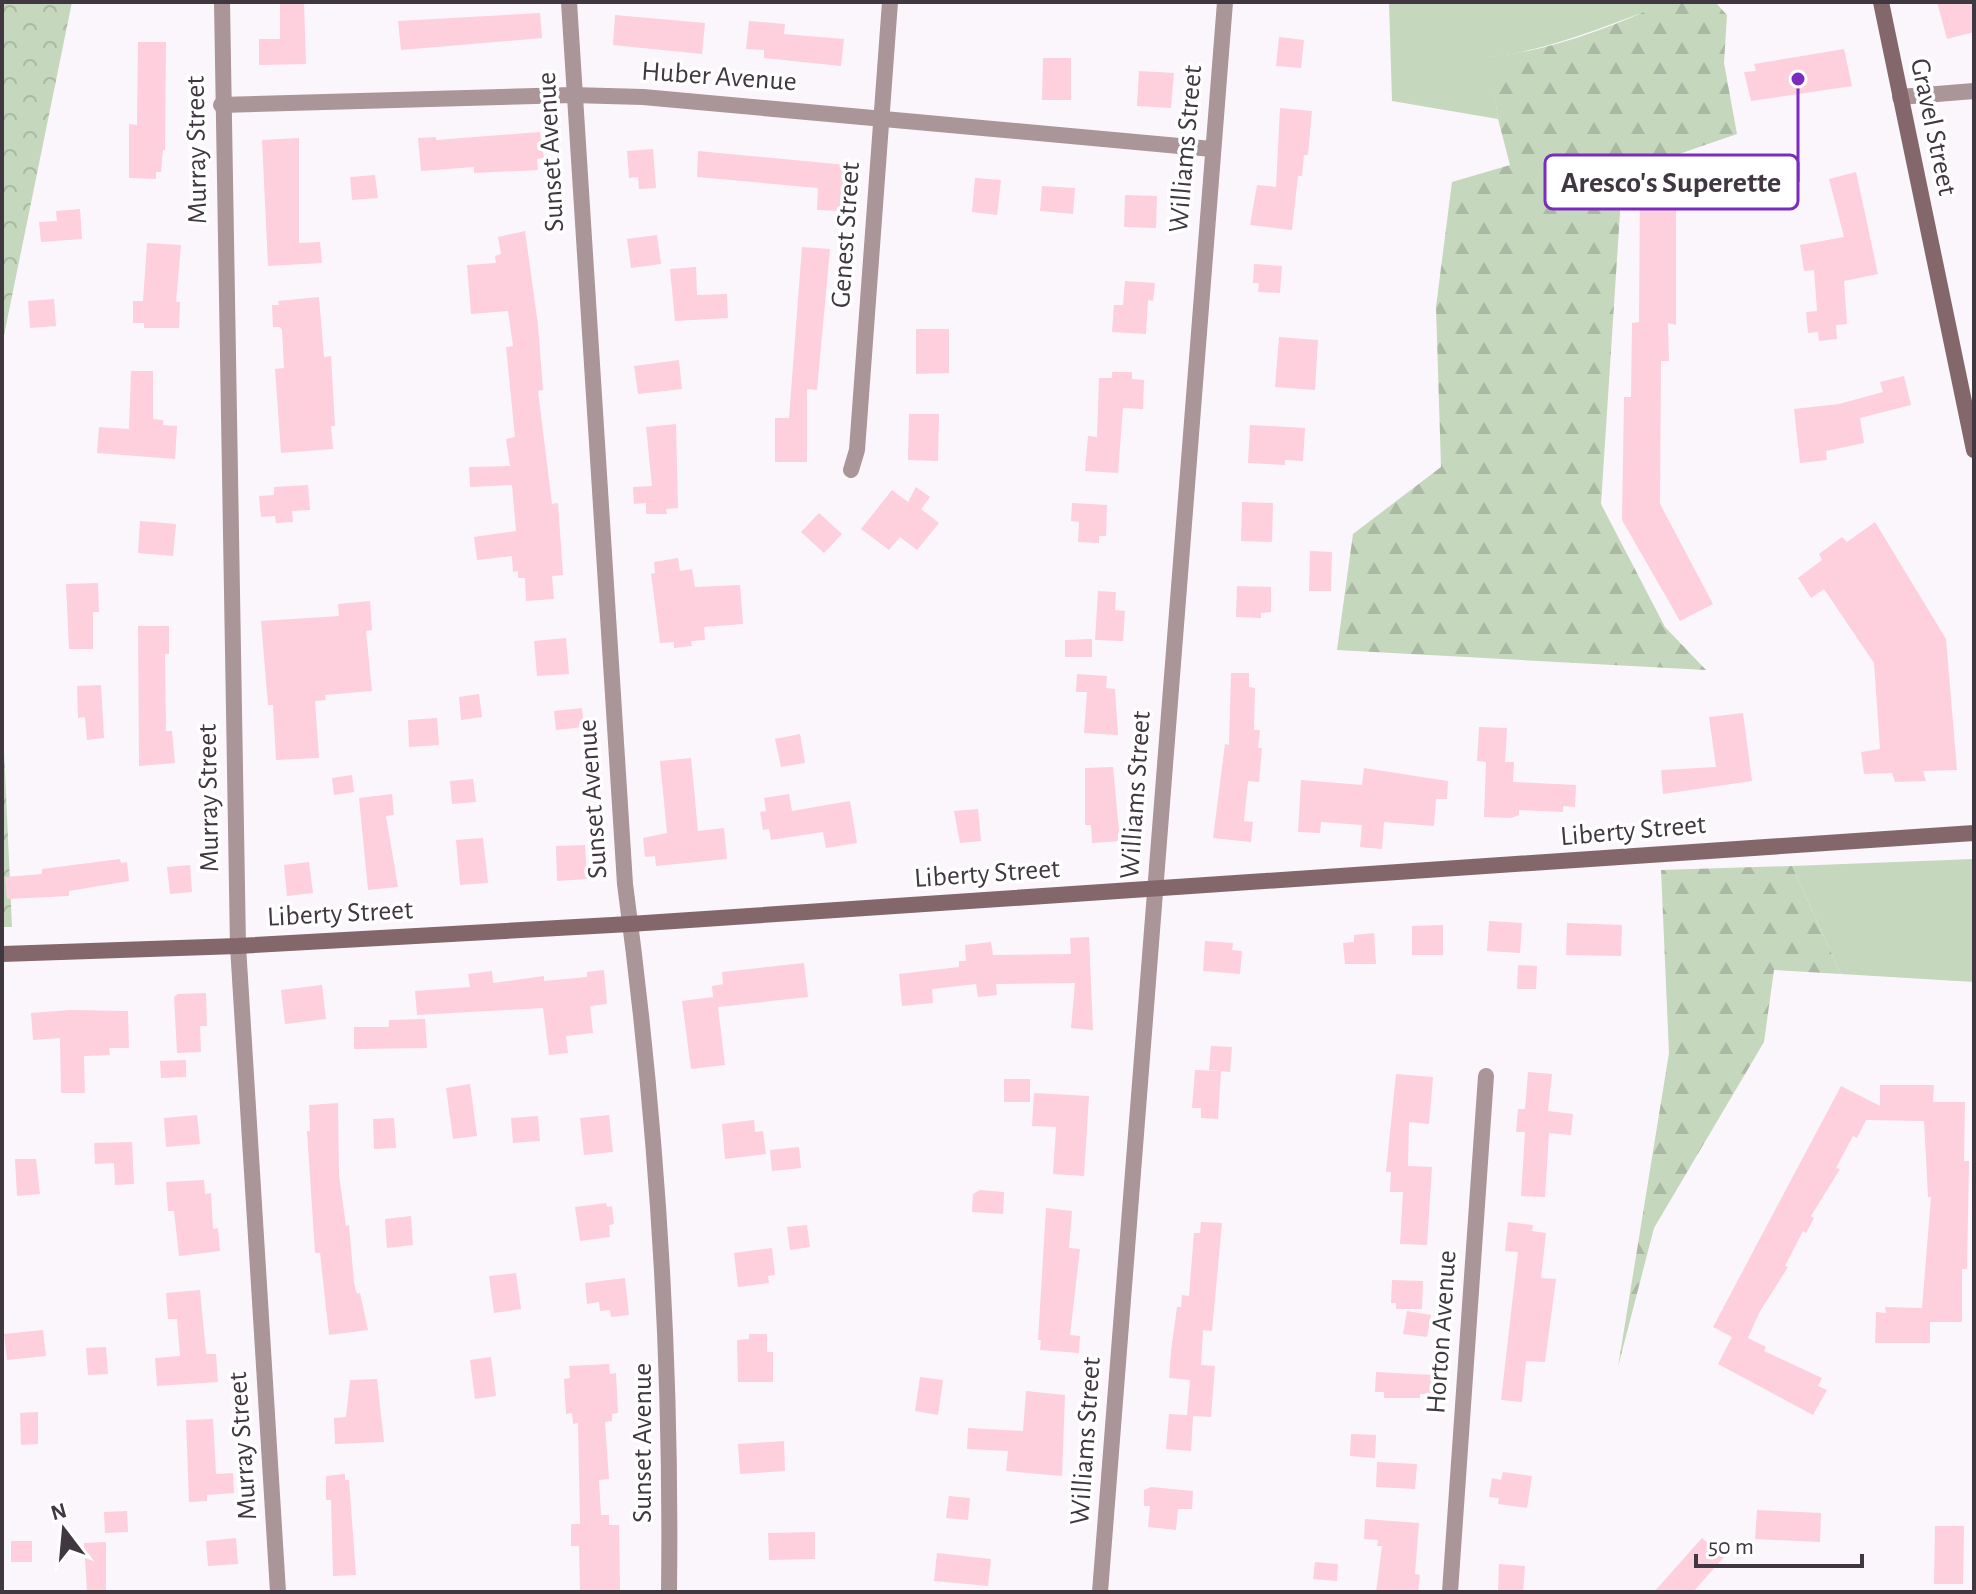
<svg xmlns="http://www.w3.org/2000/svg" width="1976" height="1594" font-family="'Alegreya Sans',sans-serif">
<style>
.grass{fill:#c5d7bc}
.forest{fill:url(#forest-firs)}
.park{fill:url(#park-crowns)}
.building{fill:#fecfdd}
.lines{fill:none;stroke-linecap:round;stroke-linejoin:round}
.street{stroke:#aa9598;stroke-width:16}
.secondary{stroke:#84676b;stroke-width:16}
.labels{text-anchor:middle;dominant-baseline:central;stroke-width:7;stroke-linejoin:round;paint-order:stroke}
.street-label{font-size:28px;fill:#403741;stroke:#fff}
.leader{fill:none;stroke:#7b2cbf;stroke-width:3}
.callout-dot{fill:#7b2cbf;stroke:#fff;stroke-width:3}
.callout{fill:#fff;stroke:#7b2cbf;stroke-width:3}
.callout-label{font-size:30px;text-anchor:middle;font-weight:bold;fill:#403741}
</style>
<defs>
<pattern id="forest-firs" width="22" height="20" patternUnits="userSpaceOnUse" patternTransform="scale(2)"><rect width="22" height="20" fill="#c5d7bc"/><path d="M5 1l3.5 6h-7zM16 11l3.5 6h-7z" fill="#aab9a3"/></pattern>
<pattern id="park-crowns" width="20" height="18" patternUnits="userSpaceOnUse" patternTransform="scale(2)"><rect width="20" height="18" fill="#c5d7bc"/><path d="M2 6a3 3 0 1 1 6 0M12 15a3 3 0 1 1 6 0" fill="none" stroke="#aab9a3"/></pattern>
</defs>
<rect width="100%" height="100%" fill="#fbf6fc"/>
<!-- grass -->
<g class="grass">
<path d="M1389 2H1673C1612 22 1554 50 1490 57L1498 119 1392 101Z"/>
<polygon points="1974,859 1974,982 1841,974 1792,866"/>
</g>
<!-- forest -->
<g class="forest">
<path d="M1666 2H1715L1727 15 1724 63 1737 134 1676 155 1623 167 1601 504 1665 627 1706 670 1337 650 1353 534 1441 467 1436 307 1452 182 1510 165 1498 119 1489 57C1550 51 1610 28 1666 2Z"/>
<polygon points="1792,866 1841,974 1774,970 1764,1042 1654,1228 1618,1367 1669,1053 1661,870"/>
</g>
<!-- park -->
<g class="park">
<polygon points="2,2 72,2 2,345"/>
<polygon points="2,706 12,927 2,927"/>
</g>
<!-- building -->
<g class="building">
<polygon points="280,2 304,2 306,64 259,65 259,39 280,39"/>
<polygon points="1937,2 1974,2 1974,32 1947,39"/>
<polygon points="540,13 542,38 401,50 398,21"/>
<polygon points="615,15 705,23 702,54 613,45"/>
<polygon points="749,21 785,24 784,34 844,39 841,66 764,58 764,50 746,49"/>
<polygon points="1279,37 1304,40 1301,68 1276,66"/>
<polygon points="138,42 166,42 165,150 163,150 161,172 156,172 156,179 129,178 129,124 137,125"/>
<polygon points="1844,49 1852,86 1751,101 1744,72 1756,71 1754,64"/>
<polygon points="1043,58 1071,58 1071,100 1042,100"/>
<polygon points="1139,71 1174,73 1171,108 1137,106"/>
<polygon points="1280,108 1312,111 1308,155 1304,155 1302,176 1298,176 1292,230 1250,225 1257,185 1276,187"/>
<polygon points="540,132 544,158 537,159 538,170 474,173 474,167 421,171 418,138 436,137 436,140"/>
<polygon points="299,138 299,243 320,242 322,263 268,266 262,140"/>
<polygon points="653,149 656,188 639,189 638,177 629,178 627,151"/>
<polygon points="698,151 847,165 843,211 817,210 818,188 697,177"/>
<polygon points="1856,172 1878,274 1844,281 1847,324 1836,325 1837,339 1819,341 1818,332 1808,333 1806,312 1817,311 1814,270 1804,271 1800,245 1844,237 1829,179"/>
<polygon points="375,175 378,198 352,200 350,177"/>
<polygon points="975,178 1001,180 997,215 972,212"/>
<polygon points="1640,179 1676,179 1676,325 1668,323 1669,361 1661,361 1660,504 1713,604 1680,621 1622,520 1624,397 1631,397 1632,323 1639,322"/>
<polygon points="1042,186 1075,188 1073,214 1040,211"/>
<polygon points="1125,195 1157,196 1156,228 1124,227"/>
<polygon points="80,209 82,239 41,242 39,222 57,221 56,211"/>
<polygon points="525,231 538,325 543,390 538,391 552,504 558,503 563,575 552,576 554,599 526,601 525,578 518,578 518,571 513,572 512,556 477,560 474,537 516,531 512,485 470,487 469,467 510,466 506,439 515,437 506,347 513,346 508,311 471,314 467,265 496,263 495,256 501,254 498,237"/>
<polygon points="657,235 661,264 631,268 627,239"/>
<polygon points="147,243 181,245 176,302 180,302 179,328 144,328 144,323 133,323 133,301 143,301"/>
<polygon points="802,247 830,249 817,390 807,389 807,462 775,462 775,418 789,418"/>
<polygon points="1254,264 1282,266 1280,293 1258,292 1259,283 1253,283"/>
<polygon points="696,267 697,295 727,294 728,318 675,321 670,269"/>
<polygon points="1125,281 1155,283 1153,301 1148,300 1146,334 1112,332 1114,305 1123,305"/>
<polygon points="319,297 324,357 331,356 335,426 331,426 333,449 281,453 275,369 284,368 282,330 280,327 273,327 272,305 279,305 278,301"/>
<polygon points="54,299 56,326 30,328 28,301"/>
<polygon points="916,329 949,329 949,373 916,374"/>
<polygon points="1279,337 1318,340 1315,390 1275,387"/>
<polygon points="679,360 682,389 638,394 634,366"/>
<polygon points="131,371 153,371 153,419 163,420 163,425 177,426 175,459 97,453 99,427 129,429"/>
<polygon points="1112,372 1132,372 1132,379 1144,380 1143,409 1123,408 1118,473 1085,471 1088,436 1097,437 1099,378 1112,378"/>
<polygon points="1904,376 1911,405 1860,418 1864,443 1826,451 1827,460 1800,463 1794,409 1839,404 1883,392 1880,382"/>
<polygon points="909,414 939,414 938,461 908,460"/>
<polygon points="676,424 678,508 666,509 667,514 646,514 646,503 634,504 633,487 652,486 646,427"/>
<polygon points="1250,425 1305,428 1303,461 1285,460 1285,465 1248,463"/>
<polygon points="308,485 310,510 292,511 293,522 276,523 275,516 261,517 259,496 274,495 274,487"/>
<polygon points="916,487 930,497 921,509 939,523 917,550 900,537 889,550 861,529 892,490 908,502"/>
<polygon points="1242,502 1273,503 1272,542 1241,541"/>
<polygon points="1072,503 1107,505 1106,536 1099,536 1099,543 1078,542 1079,522 1071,521"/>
<polygon points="819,513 842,534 824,553 801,532"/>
<polygon points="140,521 176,524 173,556 138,553"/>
<polygon points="1875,522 1946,639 1957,770 1923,771 1926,781 1895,782 1892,773 1864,774 1861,752 1880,749 1874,663 1824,589 1811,598 1798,578 1822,560 1819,554 1842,537 1847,542"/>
<polygon points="1310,551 1332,552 1331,591 1309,591"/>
<polygon points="678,558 680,571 692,569 695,587 740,585 743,624 704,627 705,640 691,641 692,646 674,648 674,642 660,643 651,574 655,573 654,562"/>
<polygon points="98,583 99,612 93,612 93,649 69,649 66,584"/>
<polygon points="1237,586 1271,587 1271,612 1261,613 1261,618 1236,617"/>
<polygon points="1098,591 1116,592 1115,610 1125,611 1123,641 1095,640"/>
<polygon points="370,601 372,630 366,631 372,691 325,695 326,700 315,701 319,758 276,760 273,705 268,705 261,621 339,616 338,604"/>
<polygon points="138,626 169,626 169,654 165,654 166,731 172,731 175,763 139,766"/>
<polygon points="566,638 569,674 537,676 534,641"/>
<polygon points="1092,639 1092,657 1065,657 1065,640"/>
<polygon points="1231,673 1249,673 1249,687 1255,688 1254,730 1260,730 1258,748 1262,748 1259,782 1248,781 1244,821 1253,822 1251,842 1213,838 1225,744 1229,745"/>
<polygon points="1077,674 1107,676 1106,688 1115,689 1118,735 1084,733 1087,692 1076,692"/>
<polygon points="101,685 104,738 87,740 85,717 78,718 77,686"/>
<polygon points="479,694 482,717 461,720 459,697"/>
<polygon points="582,708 584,727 556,730 554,711"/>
<polygon points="1743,713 1752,781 1663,794 1661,770 1716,767 1709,717"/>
<polygon points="437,718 439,745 409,747 408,720"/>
<polygon points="1479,727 1507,728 1505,762 1514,762 1513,782 1576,785 1575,807 1563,806 1563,812 1519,810 1519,815 1511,818 1484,817 1486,762 1477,761"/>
<polygon points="800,734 805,763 781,767 775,739"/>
<polygon points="691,758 698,831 724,828 727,859 656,866 655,856 645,857 643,838 667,833 660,761"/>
<polygon points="1113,767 1120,841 1092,843 1091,825 1085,825 1085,768"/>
<polygon points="1364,768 1448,781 1447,799 1436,799 1434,826 1384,822 1382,849 1360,847 1362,825 1321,822 1320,833 1298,832 1301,780 1362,785"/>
<polygon points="352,775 354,792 334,795 332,778"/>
<polygon points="473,779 476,802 452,804 450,781"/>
<polygon points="392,794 394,815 386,816 398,887 368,890 359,798"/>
<polygon points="789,794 792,811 850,801 857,843 826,848 823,832 771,840 769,829 763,830 760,812 766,811 764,798"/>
<polygon points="978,809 981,841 960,843 954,811"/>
<polygon points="483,838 488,883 460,885 456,840"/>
<polygon points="585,845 587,879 557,881 556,846"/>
<polygon points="120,859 121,863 127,862 129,881 69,891 69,896 7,899 5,877 42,874 42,869"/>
<polygon points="309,862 313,893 287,896 284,865"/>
<polygon points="190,865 192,892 170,894 167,867"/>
<polygon points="1489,921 1522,923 1520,953 1487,951"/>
<polygon points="1567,923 1622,925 1621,956 1566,955"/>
<polygon points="1443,925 1443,955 1412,955 1412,926"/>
<polygon points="1374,933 1376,964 1345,964 1343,943 1354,942 1354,935"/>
<polygon points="1089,937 1093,1030 1071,1028 1075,983 996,984 997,995 978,997 976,984 932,989 933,1003 902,1006 899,974 959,967 959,961 966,961 965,945 991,942 993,955 1071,954 1070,938"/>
<polygon points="1205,941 1233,943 1232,950 1242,951 1240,974 1203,971"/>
<polygon points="804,963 808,997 718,1007 725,1065 691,1069 682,1001 713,997 712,986 723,984 722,972"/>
<polygon points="1518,965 1537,966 1536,989 1517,989"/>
<polygon points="604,970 607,1004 590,1006 593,1033 566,1036 568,1053 549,1055 543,1008 417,1015 415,991 470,987 468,974 492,971 493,983 544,976 544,981 587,977 587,972"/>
<polygon points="322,985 326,1019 285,1024 281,990"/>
<polygon points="206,993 207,1026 200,1026 201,1052 177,1053 174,997 178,994"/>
<polygon points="71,1010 128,1011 129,1048 109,1048 110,1055 84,1056 85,1093 61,1093 60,1038 33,1040 31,1013"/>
<polygon points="425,1019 427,1048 354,1049 354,1027 389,1027 389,1020"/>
<polygon points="1211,1046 1232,1047 1230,1072 1209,1070"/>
<polygon points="186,1060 186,1077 161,1078 160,1061"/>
<polygon points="1195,1070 1221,1071 1218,1119 1201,1118 1201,1108 1192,1108"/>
<polygon points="1528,1072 1552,1074 1548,1111 1573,1114 1571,1135 1549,1133 1545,1197 1521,1196 1525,1132 1516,1132 1518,1109 1525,1109"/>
<polygon points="1396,1074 1433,1077 1429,1124 1409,1122 1408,1166 1432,1167 1427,1245 1400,1244 1403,1192 1390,1192 1391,1172 1386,1172"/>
<rect x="1004" y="1079" width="26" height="23"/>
<polygon points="470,1084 477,1136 453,1139 446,1088"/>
<polygon points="1880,1085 1934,1085 1933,1102 1965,1102 1964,1161 1969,1161 1967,1269 1962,1269 1962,1322 1930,1322 1930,1343 1875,1343 1876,1312 1886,1313 1885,1307 1922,1308 1931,1197 1928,1197 1924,1121 1866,1120 1857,1138 1853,1136 1836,1168 1840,1169 1811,1216 1814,1218 1806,1233 1803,1231 1785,1266 1788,1267 1759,1313 1748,1338 1766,1347 1764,1351 1822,1378 1818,1386 1827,1390 1813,1415 1718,1364 1732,1337 1713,1327 1841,1086 1880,1106"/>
<polygon points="1034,1093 1089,1096 1084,1176 1053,1174 1056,1127 1032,1126"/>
<polygon points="338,1103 339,1175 346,1226 349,1225 354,1283 357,1294 360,1293 368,1330 329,1335 320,1253 315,1253 307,1131 310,1131 309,1105"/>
<polygon points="197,1115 200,1144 166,1147 164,1118"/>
<polygon points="609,1115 613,1152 584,1155 580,1118"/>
<polygon points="538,1116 540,1141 513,1143 511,1118"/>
<polygon points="394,1118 396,1148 374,1149 373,1119"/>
<polygon points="754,1120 755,1132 763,1131 766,1154 725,1159 722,1124"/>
<polygon points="132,1142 134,1184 115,1185 114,1163 95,1164 94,1143"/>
<polygon points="799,1147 801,1168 772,1171 770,1150"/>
<polygon points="15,1159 36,1159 40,1194 17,1196"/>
<polygon points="204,1180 205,1194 211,1193 213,1229 218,1228 220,1251 179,1256 174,1211 168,1211 166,1182"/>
<polygon points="980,1190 1004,1192 1003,1214 972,1212 973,1194"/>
<polygon points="606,1203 607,1207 612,1206 614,1224 609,1225 610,1237 580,1241 575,1207"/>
<polygon points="1046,1208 1072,1211 1069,1248 1080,1249 1070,1335 1080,1336 1079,1353 1040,1350 1041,1340 1038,1340"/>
<polygon points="411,1216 413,1245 387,1248 385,1219"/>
<polygon points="1201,1222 1222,1223 1212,1331 1203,1330 1201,1365 1215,1366 1211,1417 1193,1416 1191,1451 1166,1449 1169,1414 1187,1415 1190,1380 1169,1378 1171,1351 1177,1307 1181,1307 1182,1295 1189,1296 1194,1233 1200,1233"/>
<polygon points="1508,1222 1533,1225 1532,1231 1546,1233 1541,1278 1556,1279 1545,1362 1526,1361 1522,1402 1501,1400 1518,1252 1505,1251"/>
<polygon points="807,1225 810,1247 790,1250 787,1227"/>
<polygon points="772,1248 775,1275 768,1276 769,1283 738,1287 734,1253"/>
<polygon points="516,1273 521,1309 494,1313 489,1276"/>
<polygon points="625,1278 629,1315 611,1317 610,1310 600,1311 599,1302 587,1304 585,1283"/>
<polygon points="1392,1280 1423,1281 1422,1309 1396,1309 1396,1303 1391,1303"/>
<polygon points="200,1290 206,1354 216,1354 218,1382 157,1386 155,1358 180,1356 177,1319 168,1319 166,1293"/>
<polygon points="1407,1311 1431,1315 1427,1337 1403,1334"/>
<polygon points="43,1330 46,1356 7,1360 4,1334"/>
<polygon points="749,1334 767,1334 767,1352 773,1352 773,1382 738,1382 737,1340 749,1339"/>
<polygon points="106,1347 108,1374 88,1375 86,1348"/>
<polygon points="491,1357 496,1396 475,1399 470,1360"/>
<polygon points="609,1364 610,1374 616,1373 618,1413 612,1414 612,1421 605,1422 609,1479 599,1480 601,1515 609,1515 609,1525 619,1525 620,1592 580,1592 579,1546 571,1546 571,1524 580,1524 578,1423 573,1424 572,1413 566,1414 564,1379 570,1378 569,1366"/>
<polygon points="1376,1372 1433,1375 1432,1394 1420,1394 1420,1398 1384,1398 1384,1392 1375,1392"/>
<polygon points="920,1377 943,1380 938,1415 915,1411"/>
<polygon points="377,1379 384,1442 335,1444 334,1418 346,1417 350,1380"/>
<polygon points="1026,1391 1065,1395 1062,1476 1006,1471 1008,1451 967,1449 968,1428 1023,1431"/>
<polygon points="38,1412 38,1444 21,1445 20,1413"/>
<polygon points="213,1419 216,1474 233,1473 234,1493 207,1495 207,1501 189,1502 186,1420"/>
<polygon points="1351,1434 1376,1435 1375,1458 1350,1456"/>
<polygon points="784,1441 785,1471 740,1474 738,1444"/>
<polygon points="1377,1462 1417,1464 1415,1489 1376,1487"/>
<polygon points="1503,1472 1532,1476 1527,1508 1498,1504 1499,1498 1489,1497 1492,1478 1501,1480"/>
<polygon points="345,1474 345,1480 349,1480 356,1575 333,1576 331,1500 326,1500 326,1476"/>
<polygon points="1151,1487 1193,1491 1192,1509 1178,1509 1176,1530 1148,1527 1150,1506 1144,1506 1144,1490"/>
<polygon points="949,1496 970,1498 968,1520 946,1518"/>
<polygon points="1757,1510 1821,1513 1820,1542 1755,1539"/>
<polygon points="127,1511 128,1532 105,1533 104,1512"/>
<polygon points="1365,1519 1419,1523 1415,1574 1420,1575 1418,1592 1376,1592 1382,1546 1377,1546 1378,1540 1364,1539"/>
<polygon points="1935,1526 1964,1526 1963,1584 1934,1584"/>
<polygon points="815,1532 815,1559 769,1560 768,1533"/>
<polygon points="236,1538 238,1564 208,1566 206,1541"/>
<polygon points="1702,1538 1724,1557 1693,1592 1654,1592"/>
<rect x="11" y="1541" width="21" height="21"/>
<polygon points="106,1542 106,1591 87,1592 84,1543"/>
<polygon points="937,1553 991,1559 988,1586 934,1581"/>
<polygon points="1315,1562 1338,1564 1337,1581 1313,1579"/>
<polygon points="1499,1564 1525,1566 1523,1592 1498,1592"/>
</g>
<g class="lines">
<!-- street -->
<g class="street">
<polyline points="222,2 238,946 278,1592"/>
<path d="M569 2 625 884C657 1121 672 1352 669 1592"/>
<polyline points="1900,97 1974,91"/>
<polyline points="221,105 572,95 643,97 1212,149"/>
<polyline points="851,470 857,450 890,2"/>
<polyline points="1100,1592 1225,2"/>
<polyline points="1450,1592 1486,1076"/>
</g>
<!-- secondary -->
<g class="secondary">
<polyline points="1881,2 1974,450"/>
<polyline points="2,954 238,946 630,924 1974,833"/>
</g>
</g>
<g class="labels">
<!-- street labels -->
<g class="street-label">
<text transform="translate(719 77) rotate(4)">Huber Avenue</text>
<text transform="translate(1933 127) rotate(78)">Gravel Street</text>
<text transform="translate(1186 149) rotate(-85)">Williams Street</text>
<text transform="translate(197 150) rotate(-91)">Murray Street</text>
<text transform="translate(551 152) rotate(-93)">Sunset Avenue</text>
<text transform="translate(846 235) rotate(-86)">Genest Street</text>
<text transform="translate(1136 795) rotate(-86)">Williams Street</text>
<text transform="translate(209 798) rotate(-91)">Murray Street</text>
<text transform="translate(593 799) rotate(-94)">Sunset Avenue</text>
<text transform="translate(1633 831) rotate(-5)">Liberty Street</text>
<text transform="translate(987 874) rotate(-4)">Liberty Street</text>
<text transform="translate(340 914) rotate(-3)">Liberty Street</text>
<text transform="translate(1442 1332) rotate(-86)">Horton Avenue</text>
<text transform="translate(1086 1441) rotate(-86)">Williams Street</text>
<text transform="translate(643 1443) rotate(-90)">Sunset Avenue</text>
<text transform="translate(243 1446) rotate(-94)">Murray Street</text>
</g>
</g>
<!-- callouts -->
<path class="leader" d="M1798 79L1798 182"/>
<circle class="callout-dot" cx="1798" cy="79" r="8"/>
<rect class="callout" x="1545" y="155" width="253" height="54" rx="8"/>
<g class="callout-label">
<text x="1671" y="192">Aresco's Superette</text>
</g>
<!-- border -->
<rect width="1976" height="1594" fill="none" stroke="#403741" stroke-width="8"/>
<!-- north arrow -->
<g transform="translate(64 1530) rotate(344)" stroke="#ffffff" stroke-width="6" paint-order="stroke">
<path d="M0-6L14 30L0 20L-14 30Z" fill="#403741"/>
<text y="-12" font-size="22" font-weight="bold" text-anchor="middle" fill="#403741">N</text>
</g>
<!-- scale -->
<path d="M1696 1554v12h166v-12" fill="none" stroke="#403741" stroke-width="4"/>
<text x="1708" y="1554" font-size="24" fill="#403741" stroke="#ffffff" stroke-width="6" paint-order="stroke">50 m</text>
</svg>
